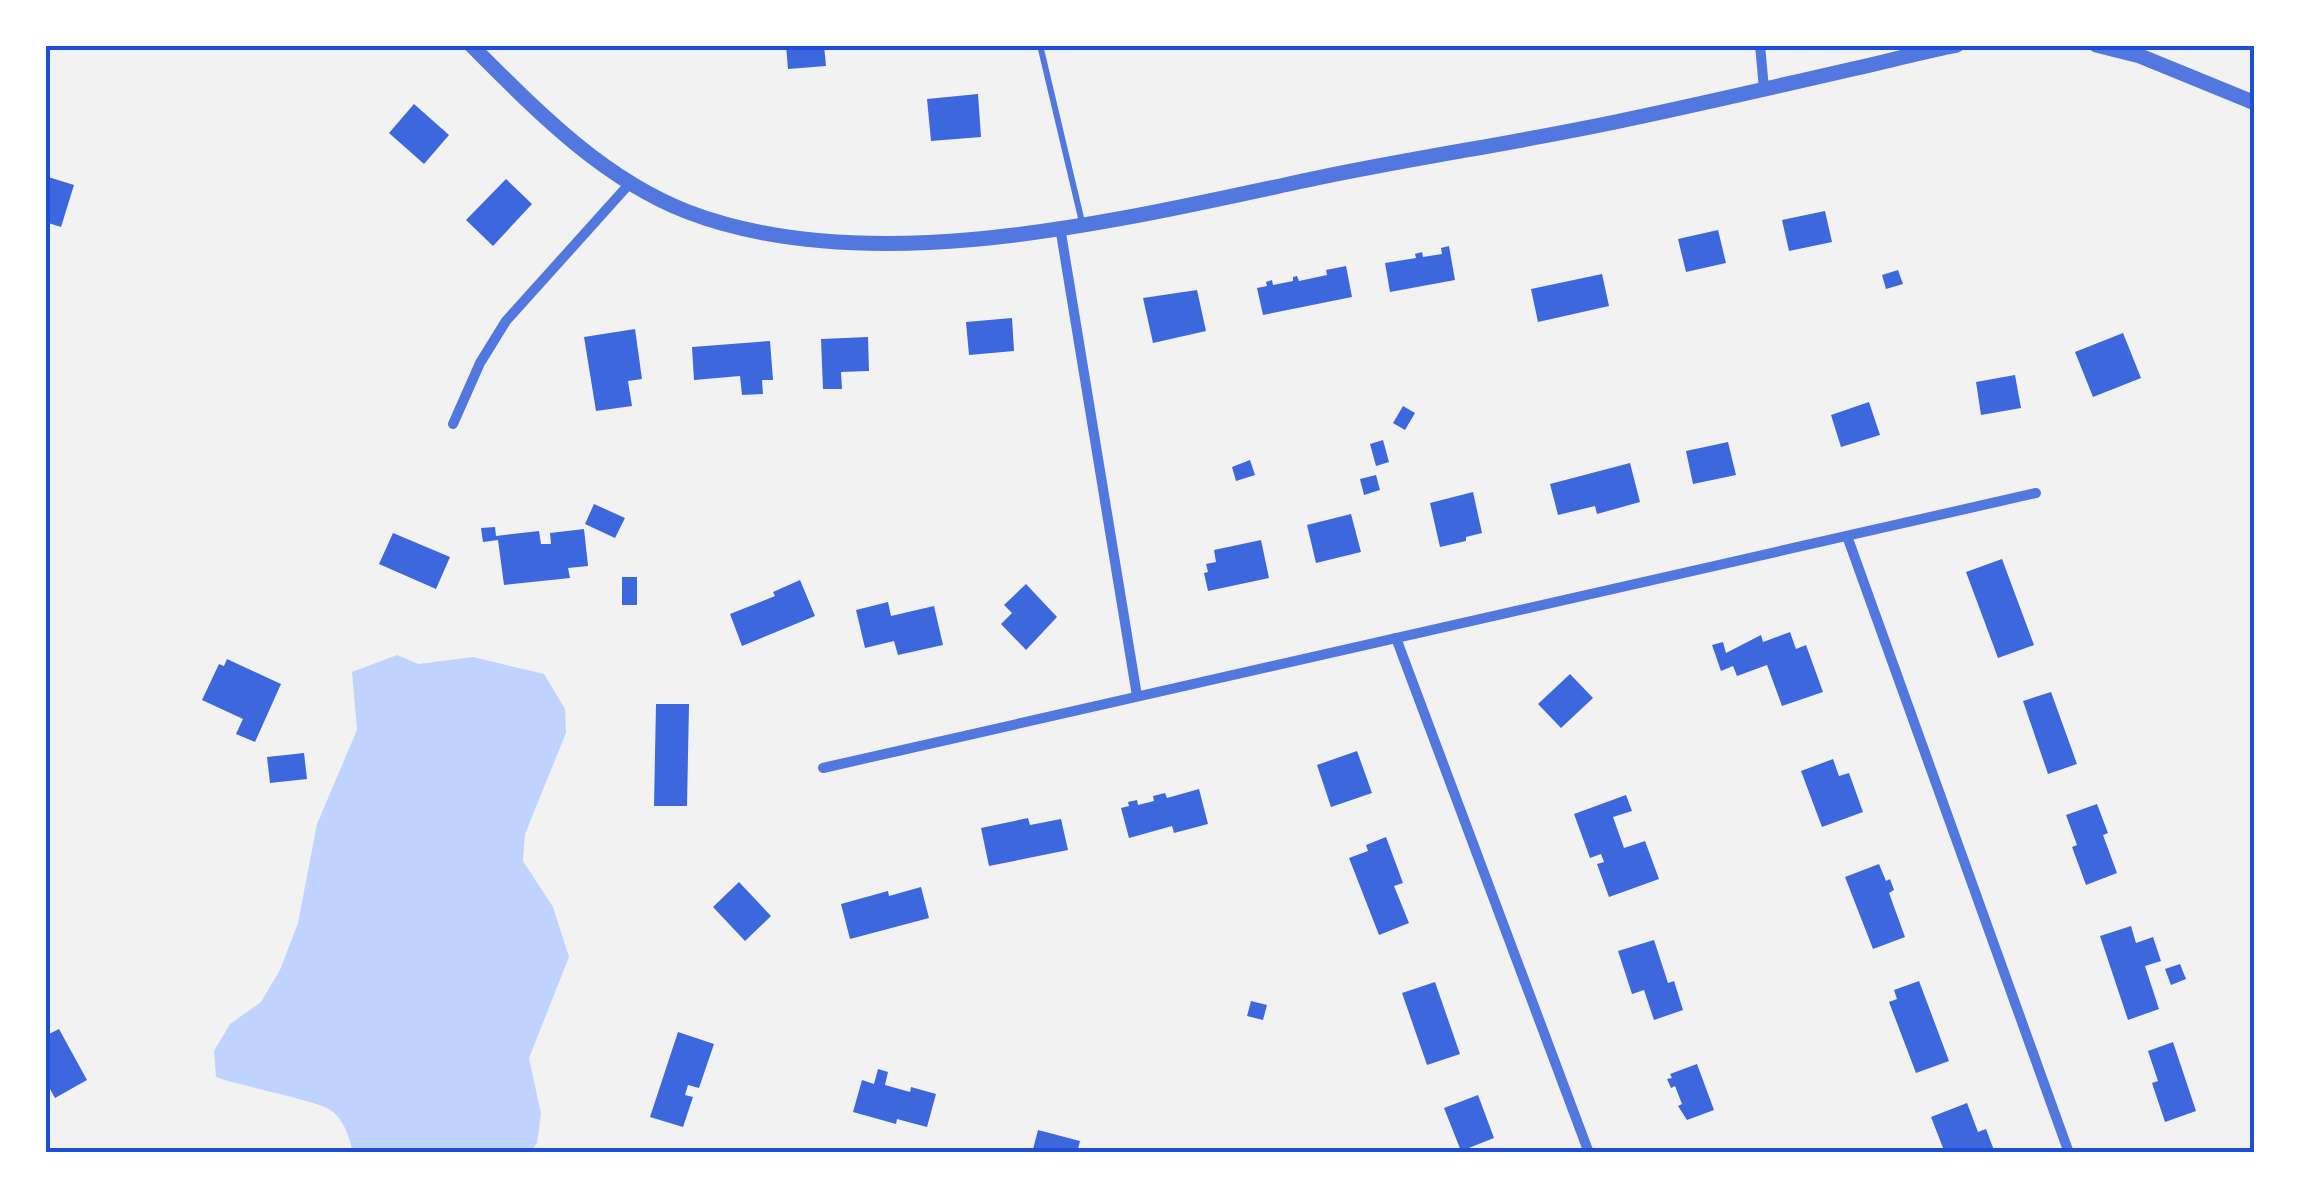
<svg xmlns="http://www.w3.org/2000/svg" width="2300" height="1198" font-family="Karla,sans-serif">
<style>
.water{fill:#bfd3fe}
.building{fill:#3d67dc}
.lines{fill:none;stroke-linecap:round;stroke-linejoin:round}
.service{stroke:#5277de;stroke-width:6}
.minor{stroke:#5277de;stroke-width:10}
.tertiary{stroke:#5277de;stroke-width:15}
.neatline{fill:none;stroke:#1d4ed8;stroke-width:4}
</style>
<rect width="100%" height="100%" fill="#f2f2f2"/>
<!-- water -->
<path class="water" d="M397 655 418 664 473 657 544 674 565 709 566 733 525 834 523 861 553 907 569 957 529 1058 541 1114 537 1143 530 1153H353C349 1136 345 1122 332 1111 321 1101 239 1086 216 1077L214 1051 230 1024 261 1002 280 970 298 923 317 824 357 730 352 672Z"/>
<!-- building -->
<g class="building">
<polygon points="786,45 824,45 826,66 788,69"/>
<polygon points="978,94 981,137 931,141 927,99"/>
<polygon points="414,104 449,135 424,164 389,133"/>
<polygon points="45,176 74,185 61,227 45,222"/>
<polygon points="506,179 532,204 493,246 466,220"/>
<polygon points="1825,211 1832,242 1789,251 1782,220"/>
<polygon points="1718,230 1726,263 1686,272 1678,239"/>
<polygon points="1449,246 1455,280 1390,292 1385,263 1416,258 1415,254 1422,252 1423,257 1442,254 1441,248"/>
<polygon points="1346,266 1352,297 1263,315 1257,288 1267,286 1266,282 1272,280 1273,285 1293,281 1293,277 1297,276 1299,281 1327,275 1326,270"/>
<polygon points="1898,270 1903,284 1886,289 1882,275"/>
<polygon points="1602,274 1609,306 1538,322 1531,289"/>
<polygon points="1197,290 1206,331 1153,343 1143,298"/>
<polygon points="1012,318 1014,351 969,355 966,322"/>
<polygon points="635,329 642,379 628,381 632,406 596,411 584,337"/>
<polygon points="2123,333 2141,378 2093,397 2075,352"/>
<polygon points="868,337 869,371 841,372 842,389 823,389 821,339"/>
<polygon points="770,341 773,380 762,380 763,394 742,395 740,376 694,380 692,347"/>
<polygon points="2015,375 2021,408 1981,415 1976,382"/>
<polygon points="1869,402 1880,435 1841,447 1831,415"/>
<polygon points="1403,406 1415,413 1405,430 1393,423"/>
<polygon points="1383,440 1389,462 1376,466 1370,444"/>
<polygon points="1728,442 1736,475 1693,484 1686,451"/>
<polygon points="1250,460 1255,475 1236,481 1232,467"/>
<polygon points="1630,463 1640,502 1597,514 1595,506 1558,515 1550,484"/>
<polygon points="1376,475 1380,490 1364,495 1360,479"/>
<polygon points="1473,492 1482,533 1466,537 1466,541 1440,547 1430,503"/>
<polygon points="594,504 625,518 615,538 585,524"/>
<polygon points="1351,514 1361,552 1316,563 1307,525"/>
<polygon points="495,527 496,536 539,531 541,544 551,544 550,533 584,529 588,566 568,568 570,578 504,585 498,540 483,542 481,528"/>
<polygon points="393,533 450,557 436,589 379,564"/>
<polygon points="1261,540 1269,578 1208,591 1204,573 1208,572 1206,564 1216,562 1214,550"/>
<polygon points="2002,559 2034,645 1998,658 1966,572"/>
<rect x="622" y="577" width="15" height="28"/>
<polygon points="800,580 815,616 742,646 730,614 775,596 773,592"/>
<polygon points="1026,584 1057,617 1026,650 1001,624 1012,613 1004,605"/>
<polygon points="888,602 891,616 934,606 943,645 898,655 894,641 865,648 856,610"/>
<polygon points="1790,632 1796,649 1806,645 1823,692 1782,706 1767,665 1737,676 1733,666 1721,671 1712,645 1723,642 1726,653 1761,635 1763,642"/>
<polygon points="227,659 281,684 255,742 236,734 243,719 202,700 219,664 224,666"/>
<polygon points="1570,674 1593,698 1561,728 1538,704"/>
<polygon points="2051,692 2077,764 2048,774 2023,701"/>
<polygon points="656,704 689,704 687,806 654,806"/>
<polygon points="1357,751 1372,793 1331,807 1317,765"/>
<polygon points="304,753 307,779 270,783 267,757"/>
<polygon points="1833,759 1839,776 1849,773 1863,812 1822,827 1801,771"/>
<polygon points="1199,789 1208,824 1174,833 1172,826 1129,838 1121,808 1129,806 1128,802 1137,800 1138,805 1154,801 1153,796 1165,793 1167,798"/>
<polygon points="1626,795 1632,811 1613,817 1624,848 1645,841 1659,879 1609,897 1597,864 1604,862 1601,854 1590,858 1574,814"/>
<polygon points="2097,804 2108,833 2103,835 2117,873 2086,885 2072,847 2077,845 2066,815"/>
<polygon points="1028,818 1030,825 1061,819 1068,850 989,866 981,828"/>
<polygon points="1386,837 1403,883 1394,886 1409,923 1379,935 1349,858 1368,851 1366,845"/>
<polygon points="1879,864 1886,881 1890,879 1894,890 1889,893 1905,937 1873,949 1845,877"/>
<polygon points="739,882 771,916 745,941 713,907"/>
<polygon points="921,887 929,918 850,939 841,904 888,891 889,896"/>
<polygon points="2131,926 2136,943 2153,937 2161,961 2145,966 2159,1009 2128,1020 2100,936"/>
<polygon points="1654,940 1668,983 1674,981 1683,1010 1654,1020 1644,990 1632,994 1618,951"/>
<polygon points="2180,964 2186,979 2171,985 2165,969"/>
<polygon points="1919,981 1949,1061 1916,1073 1889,1002 1897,999 1894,990"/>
<polygon points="1435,982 1460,1054 1427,1065 1402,993"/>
<polygon points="1251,1001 1267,1005 1263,1020 1247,1016"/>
<polygon points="59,1029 87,1080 55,1098 45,1080 45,1036"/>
<polygon points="678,1032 714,1044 699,1088 688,1085 685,1095 693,1097 683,1127 650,1117"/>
<polygon points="2173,1042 2196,1111 2165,1122 2152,1083 2158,1081 2148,1051"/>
<polygon points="1697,1064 1714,1110 1687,1120 1678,1106 1682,1104 1675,1086 1671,1088 1667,1079 1672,1078 1670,1074"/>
<polygon points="878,1069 888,1072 885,1085 910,1092 911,1087 936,1094 927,1127 897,1119 896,1124 853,1112 862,1080 874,1084"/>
<polygon points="1478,1095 1494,1138 1461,1151 1444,1108"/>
<polygon points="1967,1103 1978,1132 1986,1129 1995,1153 1945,1153 1931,1117"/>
<polygon points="1038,1130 1080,1141 1077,1153 1032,1153"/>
</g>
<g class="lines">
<!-- service -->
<polyline class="service" points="1040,45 1082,222"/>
<!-- minor -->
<g class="minor">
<polyline points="1760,45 1764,89"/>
<polyline points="1060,227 1137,696"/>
<polyline points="453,424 480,363 506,321 631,182"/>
<polyline points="1847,536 2069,1153"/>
<polyline points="1396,638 1589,1153"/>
<polyline points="823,768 2036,493"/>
</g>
<!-- tertiary -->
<g class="tertiary">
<path d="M471 45C536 110 601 178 688 212 875 283 1127 218 1317 178 1422 156 1529 141 1634 118 1709 102 1783 85 1857 68 1890 61 1924 51 1957 45"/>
<polyline points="2096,45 2140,56 2255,103"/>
</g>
</g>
<!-- border -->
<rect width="2300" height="1198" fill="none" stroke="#ffffff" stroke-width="95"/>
<rect x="48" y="48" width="2204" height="1102" class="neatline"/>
</svg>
